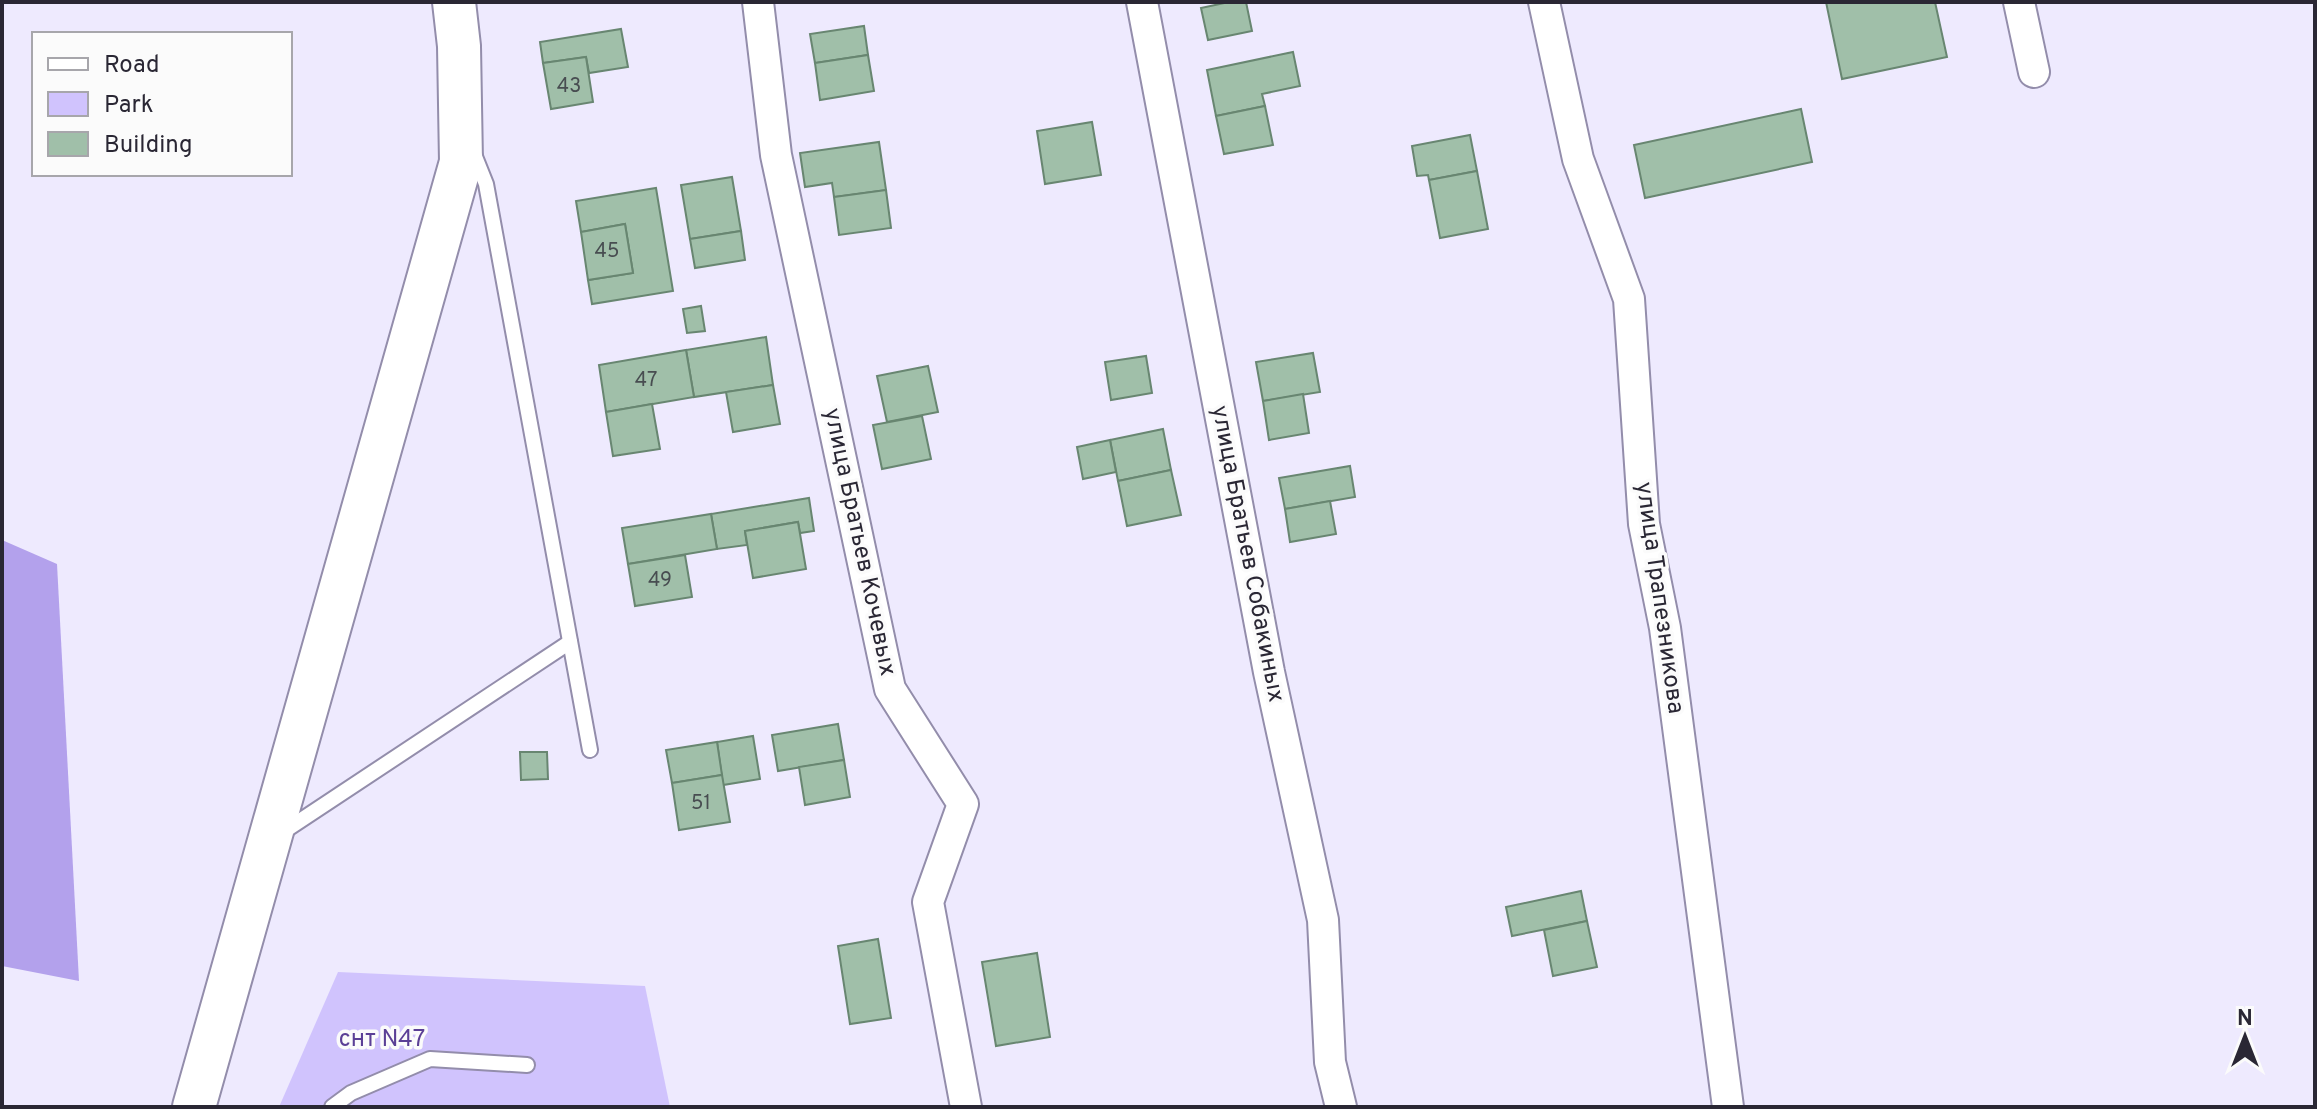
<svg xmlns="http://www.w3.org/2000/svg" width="2317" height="1109" font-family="Overpass,sans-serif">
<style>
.green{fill:#d0c3fd}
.forest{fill:#b3a1ec}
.building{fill:#a0bfa9;stroke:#688671;stroke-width:2}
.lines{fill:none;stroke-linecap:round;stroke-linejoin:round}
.lane-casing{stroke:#938dab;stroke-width:18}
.street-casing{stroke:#938dab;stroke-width:34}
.secondary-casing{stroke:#938dab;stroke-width:46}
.lane{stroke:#fff;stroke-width:14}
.street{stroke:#fff;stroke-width:30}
.secondary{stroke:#fff;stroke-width:42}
.labels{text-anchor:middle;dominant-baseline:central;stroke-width:7;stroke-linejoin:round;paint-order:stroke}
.number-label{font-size:20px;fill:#484d51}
.street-label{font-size:24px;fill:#2a2734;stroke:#fbfbfb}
.park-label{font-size:24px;fill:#5b3f96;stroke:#fbfbfb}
</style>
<rect width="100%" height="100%" fill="#eeeafe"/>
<!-- green -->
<polygon class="green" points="338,972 645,986 670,1107 279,1107"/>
<!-- forest -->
<polygon class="forest" points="2,540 57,564 79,981 2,966"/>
<!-- building -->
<g class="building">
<polygon points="1229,2 1246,2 1252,31 1208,40 1201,8"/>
<polygon points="1826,2 1935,2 1947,57 1842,79"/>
<polygon points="864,26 868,55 815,63 810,34"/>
<polygon points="621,29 628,67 589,73 586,57 543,63 540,42"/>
<polygon points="1293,52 1300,86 1262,94 1265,106 1216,116 1207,70"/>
<polygon points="868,55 874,91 820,100 815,63"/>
<polygon points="586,57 593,102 551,109 543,63"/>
<polygon points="1265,106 1273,145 1224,154 1216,116"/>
<polygon points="1801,109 1812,162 1645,198 1634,145"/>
<polygon points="1092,122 1101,175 1045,184 1037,131"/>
<polygon points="1470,135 1477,171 1429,180 1428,175 1417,176 1412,146"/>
<polygon points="879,142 886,190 834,197 832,183 805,187 800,153"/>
<polygon points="1477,171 1488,229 1440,238 1429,180"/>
<polygon points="732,177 741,231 690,239 681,185"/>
<polygon points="656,188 673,291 592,304 588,280 633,273 625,224 581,232 576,201"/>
<polygon points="886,190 891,228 839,235 834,197"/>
<polygon points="625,224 633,273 588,280 581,232"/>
<polygon points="741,231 745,260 695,268 690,239"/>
<polygon points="701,306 705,331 687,333 683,309"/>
<polygon points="766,337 773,385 694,397 686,350"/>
<polygon points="686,350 694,397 606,412 599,365"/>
<polygon points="1313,353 1320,392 1263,401 1256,362"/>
<polygon points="1146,356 1152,393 1111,400 1105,362"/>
<polygon points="928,366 938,412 887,422 877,376"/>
<polygon points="773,385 780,424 733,432 726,392"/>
<polygon points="1303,394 1309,433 1269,440 1263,401"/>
<polygon points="652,404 660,449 613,456 606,412"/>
<polygon points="922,416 931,459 882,469 873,425"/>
<polygon points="1163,429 1171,470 1118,481 1110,440"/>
<polygon points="1110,440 1116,472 1083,479 1077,447"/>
<polygon points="1350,466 1355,497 1285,509 1279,478"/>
<polygon points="1171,470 1181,515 1127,526 1118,481"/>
<polygon points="809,498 814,531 800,533 798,522 745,531 747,545 717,549 711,514"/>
<polygon points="1330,501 1336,534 1290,542 1285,509"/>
<polygon points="711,514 717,549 628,564 622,528"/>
<polygon points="798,522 806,569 753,578 745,531"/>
<polygon points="685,555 692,597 635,606 628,564"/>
<polygon points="838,724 844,760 778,771 772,735"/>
<polygon points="753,736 760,779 723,785 717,742"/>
<polygon points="717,742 722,775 672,783 666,750"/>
<polygon points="520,752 547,752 548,779 521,780"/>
<polygon points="844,760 850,797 805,805 799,767"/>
<polygon points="722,775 730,822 679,830 672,783"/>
<polygon points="1581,891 1587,921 1512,936 1506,907"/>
<polygon points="1587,921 1597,967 1553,976 1544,930"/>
<polygon points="878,939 891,1018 850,1024 838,946"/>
<polygon points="1037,953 1050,1037 996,1046 982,962"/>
</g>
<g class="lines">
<defs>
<g id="lane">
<polyline points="474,154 486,184 590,750"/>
<polyline points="280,834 570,642"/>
<polyline points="332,1107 351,1093 430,1059 527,1065"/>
</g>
<g id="street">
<polyline points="758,2 776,155 890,689 963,804 928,902 966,1107"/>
<polyline points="1142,2 1269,672 1323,920 1330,1062 1341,1107"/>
<polyline points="1544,2 1578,159 1629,299 1644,524 1665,628 1728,1107"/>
<polyline points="2019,2 2034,72"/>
</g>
<polyline id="secondary" points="194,1107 461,162 459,46 454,2"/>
</defs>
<!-- lane casing -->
<use href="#lane" class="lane-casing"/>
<!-- street casing -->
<use href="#street" class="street-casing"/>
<!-- secondary casing -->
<use href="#secondary" class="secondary-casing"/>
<!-- lane -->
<use href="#lane" class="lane"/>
<!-- street -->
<use href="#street" class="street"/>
<!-- secondary -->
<use href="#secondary" class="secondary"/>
</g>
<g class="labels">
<!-- number labels -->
<g class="number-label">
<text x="569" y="87">43</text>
<text x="607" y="252">45</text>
<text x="646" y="381">47</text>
<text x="660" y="581">49</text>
<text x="701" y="804">51</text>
</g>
<!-- street labels -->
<g class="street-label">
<text transform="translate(859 542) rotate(78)">улица Братьев Кочевых</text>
<text transform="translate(1247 554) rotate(79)">улица Братьев Собакиных</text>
<text transform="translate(1659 598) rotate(82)">улица Трапезникова</text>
</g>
<!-- park labels -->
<g class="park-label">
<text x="382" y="1040">снт N47</text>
</g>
</g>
<!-- border -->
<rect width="2317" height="1109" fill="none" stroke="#2a2734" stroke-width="8"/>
<!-- legend -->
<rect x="32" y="32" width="260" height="144" fill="#fbfbfb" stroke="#a7a6ab" stroke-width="2"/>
<rect x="48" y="58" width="40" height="12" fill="#ffffff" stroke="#a7a6ab" stroke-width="2"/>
<text x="104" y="72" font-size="24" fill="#2a2734">Road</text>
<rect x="48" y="92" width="40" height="24" fill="#d0c3fd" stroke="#a7a6ab" stroke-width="2"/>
<text x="104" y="112" font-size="24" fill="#2a2734">Park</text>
<rect x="48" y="132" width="40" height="24" fill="#a0bfa9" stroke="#a7a6ab" stroke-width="2"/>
<text x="104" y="152" font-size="24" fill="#2a2734">Building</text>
<!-- north arrow -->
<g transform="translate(2245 1037)" stroke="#fbfbfb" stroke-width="6" paint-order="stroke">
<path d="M0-6L14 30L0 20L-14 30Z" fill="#2a2734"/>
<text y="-12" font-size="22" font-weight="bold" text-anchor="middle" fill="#2a2734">N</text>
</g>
</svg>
